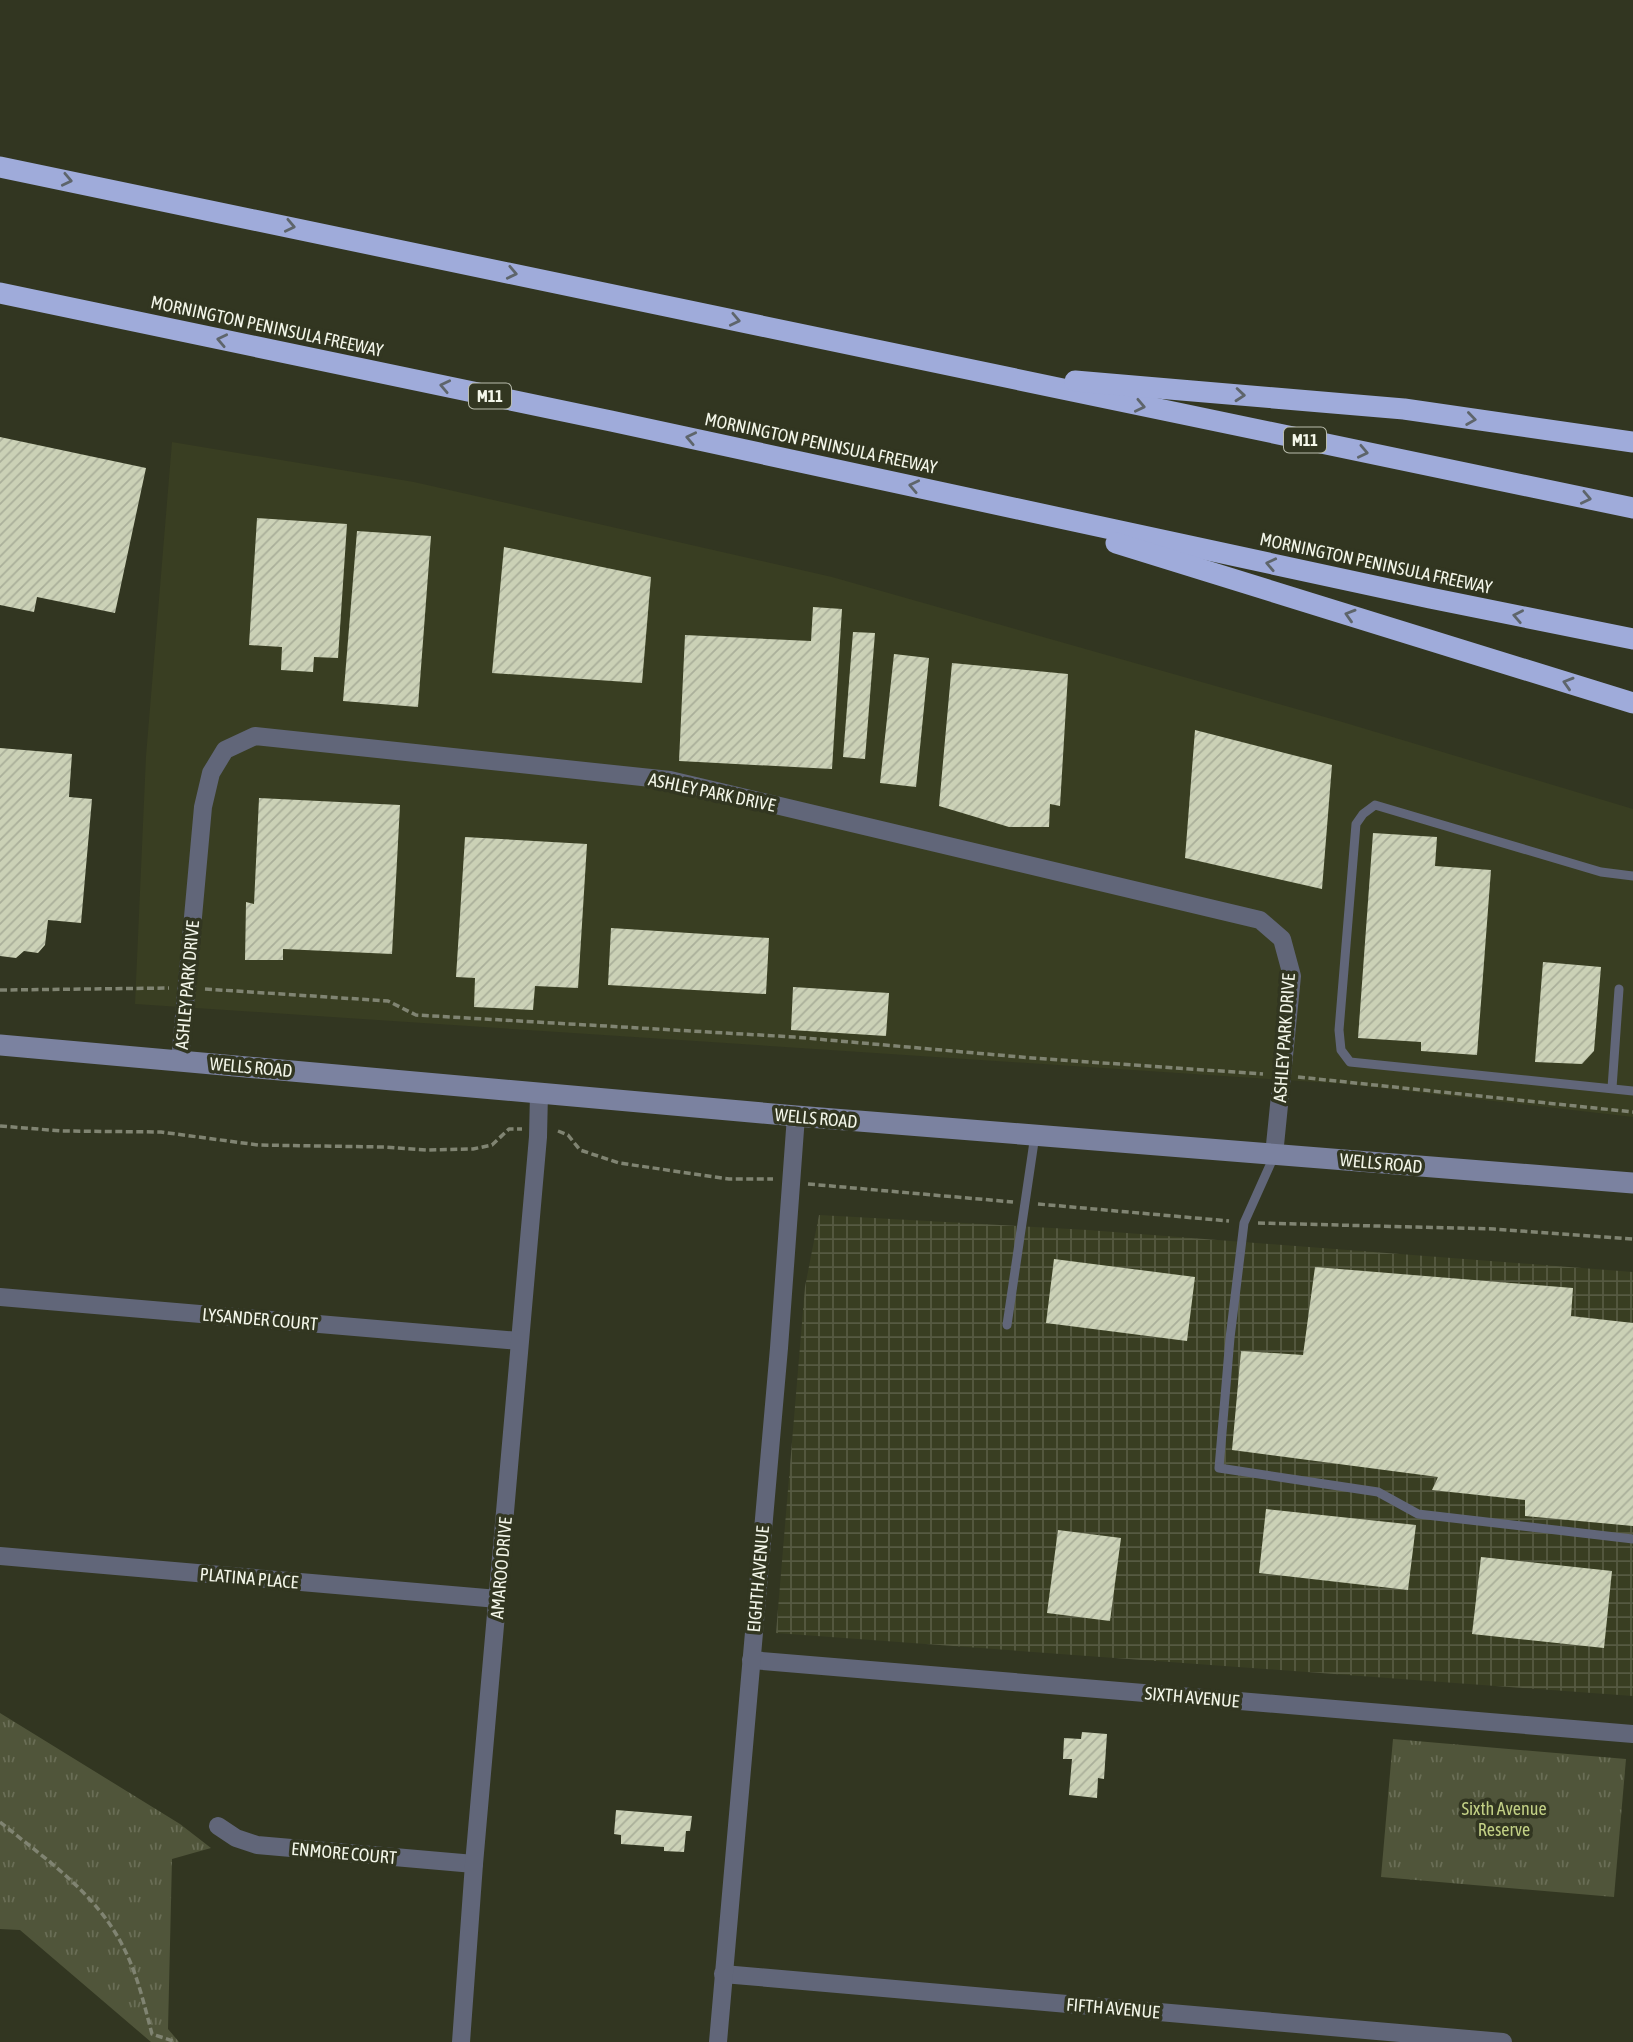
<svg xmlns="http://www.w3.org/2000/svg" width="1633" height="2042" font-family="'Asap Condensed',sans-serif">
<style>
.built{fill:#393e22}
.industrial{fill:url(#industrial-grid)}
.grass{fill:url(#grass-tufts)}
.building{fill:url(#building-hatch)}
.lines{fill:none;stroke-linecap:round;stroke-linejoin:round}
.path{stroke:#808472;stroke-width:3.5;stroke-dasharray:7 3.5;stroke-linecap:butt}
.lane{stroke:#616679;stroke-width:9}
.street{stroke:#616679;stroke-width:18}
.secondary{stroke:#7b82a0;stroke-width:21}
.highway{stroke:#9fabda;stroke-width:21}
.oneway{stroke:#5e656b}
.labels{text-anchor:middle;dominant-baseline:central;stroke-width:7;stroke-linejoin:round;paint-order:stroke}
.shield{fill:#323621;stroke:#b9bcad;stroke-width:2}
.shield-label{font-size:16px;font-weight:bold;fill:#f3f6e9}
.street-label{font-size:18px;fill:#f3f6e9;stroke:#323621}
.park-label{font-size:18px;fill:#c2d085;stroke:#323621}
</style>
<defs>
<pattern id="industrial-grid" width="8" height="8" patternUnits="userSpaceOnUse" patternTransform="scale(1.75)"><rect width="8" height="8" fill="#393e22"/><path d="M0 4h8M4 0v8" fill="none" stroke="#565a42"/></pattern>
<pattern id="grass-tufts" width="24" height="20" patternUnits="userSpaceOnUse" patternTransform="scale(1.75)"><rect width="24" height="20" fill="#50553a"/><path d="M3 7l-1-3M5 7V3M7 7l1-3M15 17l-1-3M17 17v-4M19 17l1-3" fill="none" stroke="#6a6e56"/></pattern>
<pattern id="building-hatch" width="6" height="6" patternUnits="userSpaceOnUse" patternTransform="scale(1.75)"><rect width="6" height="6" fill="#cbd1b6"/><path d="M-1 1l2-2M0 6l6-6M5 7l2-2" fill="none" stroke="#aaaf9a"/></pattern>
</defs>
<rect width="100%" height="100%" fill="#323621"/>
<!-- built -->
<polygon class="built" points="172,442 414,482 832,577 1339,721 1633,809 1633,1117 1345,1084 135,1004 146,756"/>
<!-- industrial -->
<polygon class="industrial" points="819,1215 1088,1230 1633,1272 1633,1696 776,1633 805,1287"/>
<!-- grass -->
<g class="grass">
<polygon points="0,1713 180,1824 211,1848 172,1859 168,2029 179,2042 151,2042 20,1930 0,1929"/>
<polygon points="1393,1739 1626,1759 1614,1897 1381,1877"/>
</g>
<!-- building -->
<g class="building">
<polygon points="0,437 146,468 115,613 37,597 34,612 0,605"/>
<polygon points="257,518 347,524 338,658 314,657 313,672 281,670 282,647 249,645"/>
<polygon points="357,531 431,536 418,707 343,701"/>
<polygon points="504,547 651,577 642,683 492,673"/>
<polygon points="813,607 842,609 832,769 679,761 685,635 811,641"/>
<polygon points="853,632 875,633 865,759 843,757"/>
<polygon points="894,654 929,658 916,787 880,783"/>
<polygon points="952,663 1068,674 1060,806 1050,804 1049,827 1009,827 939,806"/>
<polygon points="1195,730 1332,765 1322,889 1185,858"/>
<polygon points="0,748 72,754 69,797 92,799 81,923 48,920 45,945 38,953 24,951 16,958 0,956"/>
<polygon points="259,798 400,805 392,954 283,949 283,960 245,960 246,902 254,904"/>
<polygon points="1373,833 1437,837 1435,866 1491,870 1477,1055 1421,1051 1421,1042 1358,1038"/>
<polygon points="465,837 587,844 578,988 535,986 533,1010 474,1007 475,978 456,977"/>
<polygon points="611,928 769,938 766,994 608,985"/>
<polygon points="1543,962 1601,967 1594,1051 1582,1064 1535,1062"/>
<polygon points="793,987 889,993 886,1036 791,1030"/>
<polygon points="1054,1259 1195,1277 1187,1341 1046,1323"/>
<polygon points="1315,1267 1573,1288 1571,1316 1633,1323 1633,1526 1525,1516 1525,1500 1432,1490 1438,1477 1232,1450 1241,1351 1303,1355"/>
<polygon points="1266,1509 1416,1525 1408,1590 1259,1573"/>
<polygon points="1058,1530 1121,1538 1110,1621 1047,1613"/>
<polygon points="1481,1557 1612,1571 1604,1648 1472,1634"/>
<polygon points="1082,1732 1107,1734 1104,1779 1098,1778 1097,1798 1069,1795 1072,1759 1063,1759 1064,1738 1081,1739"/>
<polygon points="616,1810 692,1816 690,1831 686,1831 684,1852 664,1851 664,1847 621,1844 621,1835 614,1834"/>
</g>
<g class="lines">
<!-- path -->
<g class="path">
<polyline points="205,989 388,1001 416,1015 794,1037 1032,1058 1263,1074"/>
<polyline points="0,990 169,988"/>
<polyline points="1298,1077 1633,1112"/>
<polyline points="0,1126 62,1131 161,1132 258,1145 384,1147 426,1150 473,1149 492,1145 509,1129 522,1129"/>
<polyline points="558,1131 568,1135 580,1150 619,1163 729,1179 773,1179"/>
<polyline points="808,1184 1013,1202"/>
<polyline points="1038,1204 1229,1221"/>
<polyline points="1258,1223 1494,1229 1633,1239"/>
<path d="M0 1822C49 1862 102 1897 128 1957 139 1981 145 2008 152 2034L176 2042"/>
</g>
<!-- lane -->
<g class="lane">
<polyline points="1633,876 1601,872 1375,805 1363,814 1356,824 1339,1030 1341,1050 1350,1062 1633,1091"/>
<polyline points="1612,1088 1619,989"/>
<polyline points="1274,1156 1244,1223 1230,1338 1219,1468 1378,1492 1418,1514 1633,1539"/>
<polyline points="1007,1325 1035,1135"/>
</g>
<!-- street -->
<g class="street">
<polyline points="180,1060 203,807 211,773 225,750 255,736 670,780 1260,920 1282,939 1292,976 1274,1155"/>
<polyline points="0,1297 519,1341"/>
<polyline points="0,1556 498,1599"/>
<polyline points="751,1660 1633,1734"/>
<polyline points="218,1826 236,1838 257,1845 474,1864"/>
<polyline points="723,1974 1503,2042"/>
<polyline points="461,2042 474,1864 538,1137 539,1093"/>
<polyline points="718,2042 779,1348 796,1116"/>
</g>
<!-- secondary -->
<polyline class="secondary" points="0,1045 796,1116 1633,1183"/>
<!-- highway -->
<g class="highway">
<polyline points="0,167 1633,508"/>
<polyline points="0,293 611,421 1430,598 1633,639"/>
<polyline points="1075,381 1404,409 1633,442"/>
<polyline points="1116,543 1633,703"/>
</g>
</g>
<!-- one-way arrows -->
<defs><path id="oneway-chevron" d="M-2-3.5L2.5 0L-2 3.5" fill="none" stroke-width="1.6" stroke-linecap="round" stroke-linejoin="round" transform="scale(1.75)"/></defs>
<g class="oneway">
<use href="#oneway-chevron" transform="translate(67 180) rotate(12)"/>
<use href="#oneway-chevron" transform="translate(290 226) rotate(12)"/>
<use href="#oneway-chevron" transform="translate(512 273) rotate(12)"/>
<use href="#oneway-chevron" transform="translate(735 320) rotate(12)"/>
<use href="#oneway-chevron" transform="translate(222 340) rotate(-168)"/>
<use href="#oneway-chevron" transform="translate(445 386) rotate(-168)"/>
<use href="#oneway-chevron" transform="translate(1240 395) rotate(5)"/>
<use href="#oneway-chevron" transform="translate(1140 406) rotate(12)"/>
<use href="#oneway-chevron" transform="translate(1471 419) rotate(8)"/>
<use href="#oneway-chevron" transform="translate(691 438) rotate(-168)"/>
<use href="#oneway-chevron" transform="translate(1363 452) rotate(12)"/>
<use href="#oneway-chevron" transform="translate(914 486) rotate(-168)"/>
<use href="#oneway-chevron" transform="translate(1586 498) rotate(12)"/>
<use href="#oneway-chevron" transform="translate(1271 564) rotate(-168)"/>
<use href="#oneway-chevron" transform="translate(1350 615) rotate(-163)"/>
<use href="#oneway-chevron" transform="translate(1518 616) rotate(-169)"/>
<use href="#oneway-chevron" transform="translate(1568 683) rotate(-163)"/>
</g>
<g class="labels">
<!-- shield labels -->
<g class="shield">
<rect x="469" y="383.5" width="42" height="25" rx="5"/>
<rect x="1284" y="427.5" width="42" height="25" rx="5"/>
</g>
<g class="shield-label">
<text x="490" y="396">M11</text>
<text x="1305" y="440">M11</text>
</g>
<!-- street labels -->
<g class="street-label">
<text transform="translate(267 326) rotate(12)">MORNINGTON PENINSULA FREEWAY</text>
<text transform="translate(821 443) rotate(12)">MORNINGTON PENINSULA FREEWAY</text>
<text transform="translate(1376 563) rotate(12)">MORNINGTON PENINSULA FREEWAY</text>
<text transform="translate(712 792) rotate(12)">ASHLEY PARK DRIVE</text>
<text transform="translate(187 985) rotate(-85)">ASHLEY PARK DRIVE</text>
<text transform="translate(1284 1038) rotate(-86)">ASHLEY PARK DRIVE</text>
<text transform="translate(251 1067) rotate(5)">WELLS ROAD</text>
<text transform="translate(816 1118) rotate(5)">WELLS ROAD</text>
<text transform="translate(1381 1163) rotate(5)">WELLS ROAD</text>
<text transform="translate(260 1319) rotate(5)">LYSANDER COURT</text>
<text transform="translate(501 1568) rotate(-85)">AMAROO DRIVE</text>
<text transform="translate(249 1578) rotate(5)">PLATINA PLACE</text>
<text transform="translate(758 1579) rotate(-85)">EIGHTH AVENUE</text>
<text transform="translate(1192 1697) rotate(5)">SIXTH AVENUE</text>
<text transform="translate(344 1853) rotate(5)">ENMORE COURT</text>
<text transform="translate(1113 2008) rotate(5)">FIFTH AVENUE</text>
</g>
<!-- park labels -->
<g class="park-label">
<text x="1504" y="1808">Sixth Avenue<tspan x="1504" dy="21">Reserve</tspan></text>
</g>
</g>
</svg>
